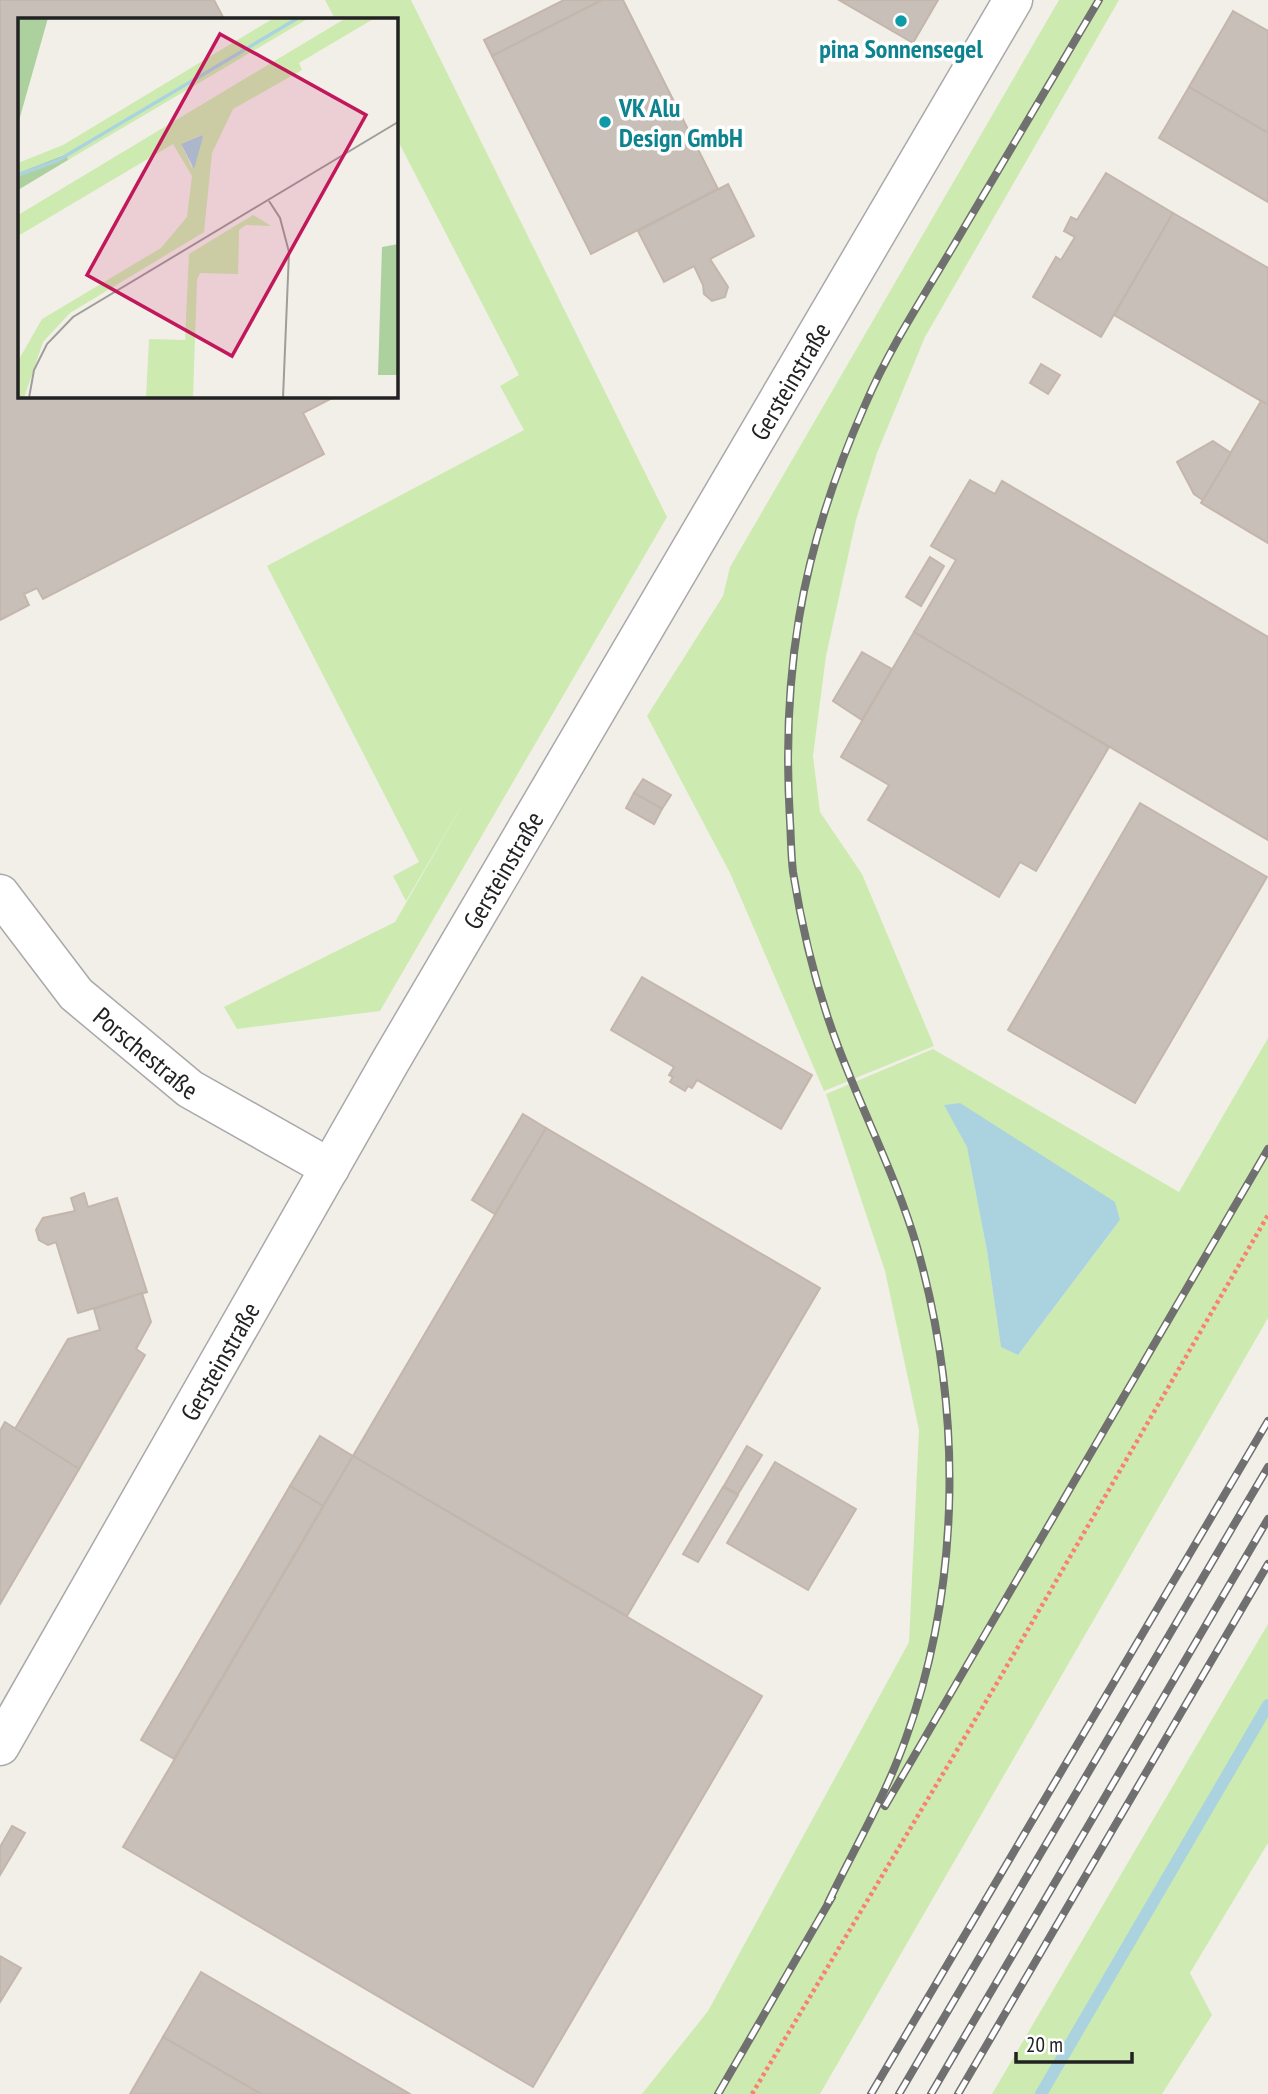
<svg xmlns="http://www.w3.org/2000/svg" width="1268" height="2094" font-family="'PT Sans Narrow',sans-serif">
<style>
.grass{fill:#cdebb0;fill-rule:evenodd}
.water{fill:#aad3df}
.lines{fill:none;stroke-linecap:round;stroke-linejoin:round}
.stream{stroke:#aad3df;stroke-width:12}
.building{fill:#c7bfb8;stroke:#c4b6ab;stroke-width:2}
.street-casing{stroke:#a9a9a9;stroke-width:41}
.path{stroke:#fa8072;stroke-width:4.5;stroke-dasharray:3.5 3.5;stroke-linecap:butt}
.street{stroke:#fff;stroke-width:38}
.rail-casing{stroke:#707070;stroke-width:8}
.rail{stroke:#fff;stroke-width:5;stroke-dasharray:16;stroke-linecap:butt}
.culture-dot{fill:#0f9aa8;stroke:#fff;stroke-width:2.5}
.labels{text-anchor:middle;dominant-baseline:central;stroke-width:7;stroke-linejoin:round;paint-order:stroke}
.culture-label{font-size:26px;font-weight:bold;fill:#0d838f;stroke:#fff}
.street-label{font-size:26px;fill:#222;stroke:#fff}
.inset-river{fill:none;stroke:#aad3df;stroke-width:3.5}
.inset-road{fill:none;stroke:#9f9d99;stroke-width:2}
.view{fill:#c2185b;fill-opacity:0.15;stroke:#c2185b;stroke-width:3.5}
.inset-edge{fill:none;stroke:#222;stroke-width:3.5}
</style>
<rect width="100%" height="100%" fill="#f2efe9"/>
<!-- grass -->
<g class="grass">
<polygon points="325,0 411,0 667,517 380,1011 237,1029 224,1007 395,922 467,797 406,901 393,876 419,862 267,566 524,430 500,386 519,375 396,137 396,19 335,19"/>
<polygon points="1059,0 1119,0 925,337 877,453 856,520 826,656 813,756 820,812 862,874 934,1046 824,1091 730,873 647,716 723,596 730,567"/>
<path d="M1268 1038V1318L820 2094H642L708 2011 909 1642 919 1430 885 1271 826 1094 933 1049 1179 1192ZM945 1105 1120 1220 1018 1355 1001 1346 987 1251 967 1146Z"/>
<polygon points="1268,1624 1268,1843 1190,1973 1212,2015 1162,2094 992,2094"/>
</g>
<!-- water -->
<polygon class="water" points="960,1103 1115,1202 1120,1220 1018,1355 1001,1347 987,1251 967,1147 944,1105"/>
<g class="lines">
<!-- stream -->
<polyline class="stream" points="1041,2094 1268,1705"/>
</g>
<!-- building -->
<g class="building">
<polygon points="0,0 214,0 224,19 19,19 19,396 336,396 303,413 324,454 43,599 37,588 24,594 29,605 0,620"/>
<polygon points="564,0 602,0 492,56 484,40"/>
<polygon points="602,0 623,0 718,189 591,254 492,56"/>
<polygon points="839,0 938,0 913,43"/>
<polygon points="1233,11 1268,31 1268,133 1189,87"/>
<polygon points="1189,87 1268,133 1268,202 1159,138"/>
<polygon points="1106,173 1173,213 1101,337 1033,297 1056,257 1061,260 1075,237 1064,231 1071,217 1077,220"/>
<polygon points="728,184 754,236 710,259 728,287 725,297 712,301 704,294 703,285 694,266 664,282 638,231"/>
<polygon points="1173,213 1268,268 1268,405 1114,315"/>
<polygon points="1041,364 1060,375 1048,394 1030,383"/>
<polygon points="1261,401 1268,405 1268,543 1201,503"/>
<polygon points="1213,441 1231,453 1203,500 1194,494 1177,462"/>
<polygon points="970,480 995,494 1002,481 1268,637 1268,840 914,632 956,560 931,546"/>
<polygon points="930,557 944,566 921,606 906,597"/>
<polygon points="914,632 1109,747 1036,871 1020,862 999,897 868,820 889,785 841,757"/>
<polygon points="862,652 892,669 862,720 833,701"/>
<polygon points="643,779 671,795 662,809 634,793"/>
<polygon points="634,793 662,809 654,824 626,808"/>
<polygon points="1140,803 1267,877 1135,1103 1008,1030"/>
<polygon points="642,977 812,1075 781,1129 697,1080 692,1088 688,1086 685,1091 670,1082 673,1077 669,1075 674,1067 611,1030"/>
<polygon points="523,1114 546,1128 495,1214 472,1200"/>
<polygon points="546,1128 820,1288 627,1616 353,1456"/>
<polygon points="84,1193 88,1207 117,1198 147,1292 78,1313 56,1242 48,1245 39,1240 36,1230 43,1218 75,1211 71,1198"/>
<polygon points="142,1293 151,1322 136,1349 145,1355 79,1469 15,1429 68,1339 100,1330 94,1309"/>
<polygon points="5,1422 79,1469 0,1604 0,1431"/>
<polygon points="320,1436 353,1456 323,1506 290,1486"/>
<polygon points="747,1446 762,1455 738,1494 724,1486"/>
<polygon points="353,1456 762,1696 533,2087 123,1847"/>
<polygon points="775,1462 856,1509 808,1590 727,1543"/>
<polygon points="290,1486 323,1506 174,1759 141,1740"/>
<polygon points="723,1487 738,1495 698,1562 683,1554"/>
<polygon points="12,1826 25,1833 0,1875 0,1847"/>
<polygon points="0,1956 21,1968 0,2002"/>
<polygon points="201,1972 410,2094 261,2094 163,2037"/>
<polygon points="163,2037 261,2094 130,2094"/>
</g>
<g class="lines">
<defs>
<g id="street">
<path id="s1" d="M0 894 76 994 190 1089 330 1168"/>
<path id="s2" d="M0 1746 390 1062 1013 0"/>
</g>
</defs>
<!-- street casing -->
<use href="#street" class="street-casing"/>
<!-- path -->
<polyline class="path" points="752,2094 997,1683 1268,1215"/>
<!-- street -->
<use href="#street" class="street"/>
<defs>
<g id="rail">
<polyline points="885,1806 1268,1149"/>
<path d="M828 1903C854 1849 886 1795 906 1738 962 1582 962 1406 917 1247 897 1179 864 1115 839 1049 818 994 802 929 793 872 791 855 791 838 790 821 786 754 788 684 799 618 811 545 835 473 865 405 891 344 931 285 964 228 1009 152 1054 76 1099 0"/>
<polyline points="718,2094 832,1897"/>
<polyline points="871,2094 1268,1421"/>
<polyline points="899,2094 1268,1467"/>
<polyline points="931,2094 1268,1519"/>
<polyline points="958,2094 1268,1564"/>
</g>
</defs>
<!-- rail casing -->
<use href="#rail" class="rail-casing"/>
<!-- rail -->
<use href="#rail" class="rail"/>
</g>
<!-- markers -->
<g class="culture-dot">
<circle cx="901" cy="21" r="7"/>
<circle cx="605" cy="122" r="7"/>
</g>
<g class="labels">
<!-- culture labels -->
<g class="culture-label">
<text x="901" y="48">pina Sonnensegel</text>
<text x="619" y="107" text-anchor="start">VK Alu<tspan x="619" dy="30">Design GmbH</tspan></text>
</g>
<!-- street labels -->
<g class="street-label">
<text stroke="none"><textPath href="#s2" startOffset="1577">Gersteinstraße</textPath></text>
<text stroke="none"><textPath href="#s2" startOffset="1010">Gersteinstraße</textPath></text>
<text stroke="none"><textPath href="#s1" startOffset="217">Porschestraße</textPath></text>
<text stroke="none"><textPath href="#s2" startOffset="443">Gersteinstraße</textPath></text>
</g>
</g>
<!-- overview -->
<g transform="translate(18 18)">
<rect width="380" height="380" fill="#f2efe9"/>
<path d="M256 0H291L50 142 47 136 0 155V145L45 127ZM328 0H357L281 45 284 52 215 91 194 135 186 214 52 295 25 324 6 380H0V343L24 301 143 230 169 199 174 158 155 126 0 218V197ZM183 117 185 119 174 150 163 126ZM235 197 253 208 228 207 221 212 220 256 182 255 179 262 175 380H128L131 321 167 322 171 236Z" fill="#cdebb0" fill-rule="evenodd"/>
<path d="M0 0H30L0 106ZM48 136 50 142 0 172V155ZM380 226V357H360L364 229Z" fill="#add19e"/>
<path d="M184 117 185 119 176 151 163 126Z" fill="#aad3df"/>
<path class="inset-river" d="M0 157 39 143 280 0"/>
<path class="inset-road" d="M251 183 262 200 271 234 265 380M11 380 16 352 29 326 55 299 380 104"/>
<path class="view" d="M202 16 348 97 214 338 69 257Z"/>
<rect width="380" height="380" class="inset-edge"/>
</g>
<!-- scale -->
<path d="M1016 2052v10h116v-10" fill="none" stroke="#222222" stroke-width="3.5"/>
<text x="1026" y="2052" font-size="21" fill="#222222" stroke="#ffffff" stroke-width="5" paint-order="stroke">20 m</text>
</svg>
